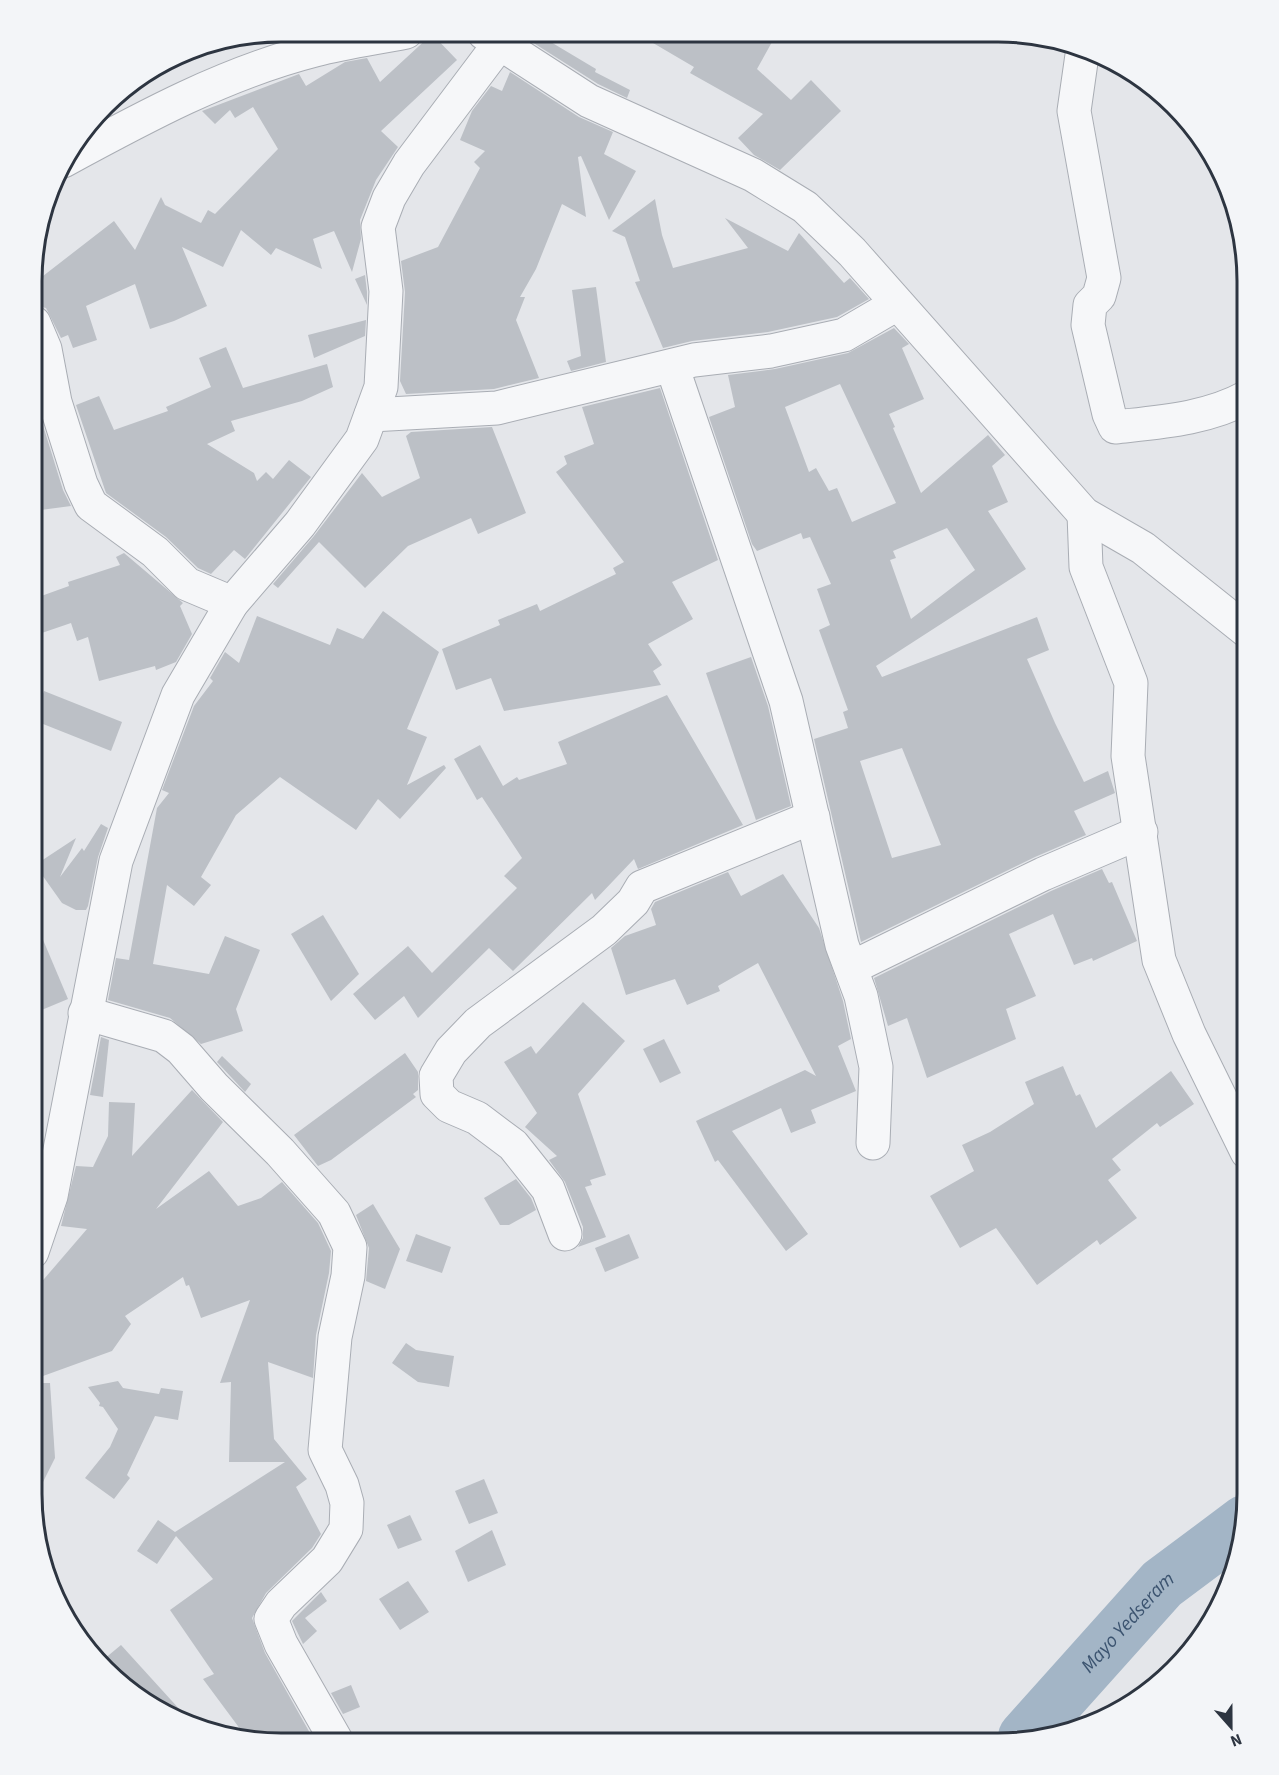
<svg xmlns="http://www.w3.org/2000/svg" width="1279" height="1775" font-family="'Source Sans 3',sans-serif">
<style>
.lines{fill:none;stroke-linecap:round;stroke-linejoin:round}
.river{stroke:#a3b5c6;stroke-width:54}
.building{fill:#bcc0c6;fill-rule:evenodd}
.minor-casing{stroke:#a9adb4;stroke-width:35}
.minor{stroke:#f6f7f9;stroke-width:33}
.labels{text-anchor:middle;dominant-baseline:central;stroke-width:6;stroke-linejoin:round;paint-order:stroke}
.water-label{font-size:20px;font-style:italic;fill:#3c5470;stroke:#f3f5f8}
.rim{fill:none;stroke:#2d3541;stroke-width:3}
</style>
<rect width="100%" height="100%" fill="#e4e6ea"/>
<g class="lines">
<!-- river -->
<path class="river" id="s1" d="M1025 1737 1162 1584 1245 1522"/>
</g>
<!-- building -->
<g class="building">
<polygon points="534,32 596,69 595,72 630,90 627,98 598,84 532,42"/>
<polygon points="636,33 777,33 757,69 791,100 811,80 841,111 780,170 754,155 738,138 763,114 690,73 694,67"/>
<polygon points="432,34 457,60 381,131 398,147 376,180 360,220 361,239 352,272 334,231 313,239 322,269 276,248 271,255 241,230 223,267 182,247 207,306 174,321 150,329 135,284 86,306 97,340 73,348 68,335 61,338 46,308 34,305 34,283 114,221 135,250 161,197 165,205 201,223 208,210 215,214 278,149 253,107 235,118 230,110 215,124 202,111 299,74 306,86 345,62 367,58 380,82"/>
<polygon points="510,72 579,117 613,132 604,154 636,171 609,220 581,156 578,157 586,217 562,204 536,269 520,297 525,297 516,320 539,378 494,389 406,394 400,381 405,292 401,261 438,247 480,168 474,162 485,151 460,140 472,111 491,86 502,91"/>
<polygon points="655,199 662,235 673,268 748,248 725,218 788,251 799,233 844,283 850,278 869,299 837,317 768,332 692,341 663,348 635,282 640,281 625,237 612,231"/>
<polygon points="365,275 367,292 367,305 355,279"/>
<polygon points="596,287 606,362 571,371 567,361 581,356 572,290"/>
<polygon points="366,320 365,336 314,358 308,335"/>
<path d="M894 328 909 344 902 348 924 399 889 414 895 427 893 428 921 493 988 435 1005 455 992 466 1008 502 988 511 1026 569 876 666 882 677 1037 617 1049 650 1027 659 1055 723 1084 782 1108 771 1115 793 1074 811 1086 835 1035 857 861 942 814 739 848 728 843 712 848 710 819 630 830 625 817 589 831 584 810 537 803 539 801 533 757 551 752 544 709 417 735 407 728 375 775 369 848 353ZM840 384 896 503 852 522 837 488 829 491 816 468 809 472 785 407ZM947 528 975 570 911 619 890 560 896 558 893 551ZM902 748 941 845 892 858 860 761Z"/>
<polygon points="226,347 243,388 327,364 333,387 302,401 231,421 235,431 207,444 254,473 257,481 266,472 273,479 289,460 311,477 245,559 234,550 211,574 198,568 166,537 106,493 76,405 99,396 114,430 168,411 166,407 211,387 199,358"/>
<polygon points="660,388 718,560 672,582 693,619 648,644 662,665 653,671 661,685 504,711 491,678 456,690 442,649 500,625 498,620 537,604 540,611 616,574 613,568 624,562 556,472 567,464 564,456 594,444 582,407"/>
<polygon points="37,406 63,490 71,506 33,511 33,407"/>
<polygon points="492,427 526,513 478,534 471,518 408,546 365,588 319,542 278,588 273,584 314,536 362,473 382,497 420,478 406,436 411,432"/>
<polygon points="124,553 183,603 180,606 192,634 176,662 156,670 155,666 99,681 88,637 77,641 71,623 33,636 33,599 69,586 68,582 120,565 116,557"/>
<polygon points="383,611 439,652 407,729 427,737 407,785 444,765 446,768 400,819 378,799 356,830 280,777 236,815 201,877 211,885 194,906 167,885 153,964 209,974 225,936 260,950 236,1009 243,1031 201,1044 170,1018 108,1000 116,958 129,960 157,808 169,793 162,790 194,706 213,681 210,678 225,652 239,663 257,616 330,645 337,628 363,639"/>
<polygon points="751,657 768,706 791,806 756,820 706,673"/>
<polygon points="44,691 122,722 111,751 33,720"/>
<polygon points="667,695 743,825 638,869 634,859 595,900 592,893 513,971 489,948 418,1018 404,996 375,1020 353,994 408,946 432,973 517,888 504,876 522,858 482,797 477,800 454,759 480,745 503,786 517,777 519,780 567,764 558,742"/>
<polygon points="101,824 108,828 98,857 88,906 86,910 76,910 62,903 35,865 76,838 60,877 82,848 84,851"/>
<polygon points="1102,869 1109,883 1112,882 1137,941 1093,961 1092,958 1074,965 1053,914 1009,934 1036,996 1006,1009 1016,1039 927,1078 907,1018 888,1026 874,978 1051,891"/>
<polygon points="728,872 741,896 783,874 819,928 843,1001 851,1039 838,1046 856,1091 811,1110 816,1123 791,1133 781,1108 732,1131 808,1234 786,1251 718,1160 715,1162 696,1121 805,1070 816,1076 758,963 718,986 720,991 687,1005 675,979 626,995 611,948 625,936 656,925 651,909 655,902"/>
<polygon points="323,915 359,974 331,1001 291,934"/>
<polygon points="33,916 68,999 32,1014 32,986"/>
<polygon points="583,1002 625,1041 578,1094 606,1175 590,1180 592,1185 585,1187 606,1237 578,1247 583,1238 583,1227 565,1182 549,1160 557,1156 525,1127 537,1113 504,1062 531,1046 536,1054"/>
<polygon points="101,1037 109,1040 103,1097 90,1095"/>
<polygon points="664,1039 681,1073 660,1083 643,1049"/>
<polygon points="405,1053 418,1072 418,1090 413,1094 416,1097 331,1160 318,1166 294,1135"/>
<polygon points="222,1056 251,1084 245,1092 217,1062"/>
<polygon points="1063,1066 1076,1096 1080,1094 1096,1128 1171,1071 1194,1104 1160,1127 1157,1123 1112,1159 1121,1170 1108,1180 1137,1218 1100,1245 1097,1240 1037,1285 996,1228 960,1248 930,1196 974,1171 962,1145 990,1132 1034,1104 1025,1082"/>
<polygon points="192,1090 223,1122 156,1209 209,1171 238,1206 261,1198 282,1182 318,1223 331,1251 329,1273 316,1335 313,1378 268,1362 274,1439 307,1479 296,1487 321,1534 312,1548 266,1593 252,1618 265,1653 315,1742 249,1741 203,1679 214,1674 170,1610 213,1579 176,1536 157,1564 137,1551 158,1520 175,1532 285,1462 229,1462 231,1382 220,1383 250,1300 201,1318 189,1285 186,1286 183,1277 125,1316 131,1324 112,1351 32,1380 32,1293 87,1229 61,1226 76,1166 93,1167 108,1136 109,1102 135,1103 132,1156"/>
<polygon points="32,1162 38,1163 32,1193"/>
<polygon points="516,1179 531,1198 536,1210 509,1225 500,1225 484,1198"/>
<polygon points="373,1204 400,1249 385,1289 366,1281 369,1248 356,1215"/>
<polygon points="416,1234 451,1247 442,1273 406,1261"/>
<polygon points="629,1234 639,1258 605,1272 595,1248"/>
<polygon points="406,1343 416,1350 454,1356 449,1387 418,1382 392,1363"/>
<polygon points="118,1381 123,1388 159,1394 161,1388 183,1391 178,1420 155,1416 127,1475 130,1478 114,1499 85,1478 110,1447 118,1429 103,1407 99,1406 100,1403 88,1387"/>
<polygon points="32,1383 50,1383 55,1458 33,1502"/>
<polygon points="484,1479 498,1513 469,1524 455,1491"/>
<polygon points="410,1515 422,1540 398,1549 387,1525"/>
<polygon points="492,1530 506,1565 468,1582 455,1551"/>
<polygon points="408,1581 429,1612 400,1630 379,1599"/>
<polygon points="321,1592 327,1601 305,1618 317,1631 303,1644 292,1621"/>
<polygon points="121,1645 191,1722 188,1725 129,1692 103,1660"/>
<polygon points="351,1685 360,1707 343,1714 331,1693"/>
</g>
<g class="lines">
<defs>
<g id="minor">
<polyline points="484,33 589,101 753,175 805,207 852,252 1084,514 1143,548 1247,631"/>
<path d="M1083 48 1074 111 1104 278 1099 296 1090 305 1088 325 1109 414 1115 427C1160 422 1207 419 1247 397"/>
<path d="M63 161C144 117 225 73 315 50 345 42 376 38 406 32"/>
<polyline points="34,323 45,349 55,402 81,484 91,505 155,552 187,584 232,603"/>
<polyline points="672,366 786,701 842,945 861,996 876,1067 873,1143"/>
<polyline points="371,415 497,408 694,360 771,351 844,335 897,304"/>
<polyline points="1084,514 1086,567 1131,683 1128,756 1159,960 1189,1034 1247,1152"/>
<polyline points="851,968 1043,874 1141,832"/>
<polyline points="85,1013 164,1036 181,1049 214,1087 280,1152 334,1213 350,1247 348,1276 335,1337 325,1450 342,1485 347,1503 346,1529 327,1560 281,1604 271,1619 281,1644 337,1742"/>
<polyline points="565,1234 548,1189 513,1145 477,1118 449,1106 437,1094 436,1076 451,1051 478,1023 604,930 633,902 642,887 813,817"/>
<polyline points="32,1252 51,1196 116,861 178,695 232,603 300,524 362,439 381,387 386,291 378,227 389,198 409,164 500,43 516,32"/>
</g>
</defs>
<!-- minor casing -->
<use href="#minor" class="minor-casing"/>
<!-- minor -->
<use href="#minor" class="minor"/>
</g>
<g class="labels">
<!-- water labels -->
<g class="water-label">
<text stroke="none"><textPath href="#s1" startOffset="154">Mayo Yedseram</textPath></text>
</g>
</g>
<!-- crop -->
<path d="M0 0H1279V1775H0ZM281 42H998A239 239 0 0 1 1237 281V1494A239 239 0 0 1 998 1733H281A239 239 0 0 1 42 1494V281A239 239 0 0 1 281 42Z" fill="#f3f5f8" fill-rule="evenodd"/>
<path class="rim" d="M281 42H998A239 239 0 0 1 1237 281V1494A239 239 0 0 1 998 1733H281A239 239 0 0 1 42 1494V281A239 239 0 0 1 281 42Z"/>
<!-- north arrow -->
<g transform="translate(1231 1727) rotate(159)" stroke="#f3f5f8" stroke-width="4.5" paint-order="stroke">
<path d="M0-4.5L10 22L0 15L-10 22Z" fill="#2d3541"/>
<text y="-9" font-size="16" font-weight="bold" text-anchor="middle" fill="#2d3541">N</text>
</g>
</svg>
